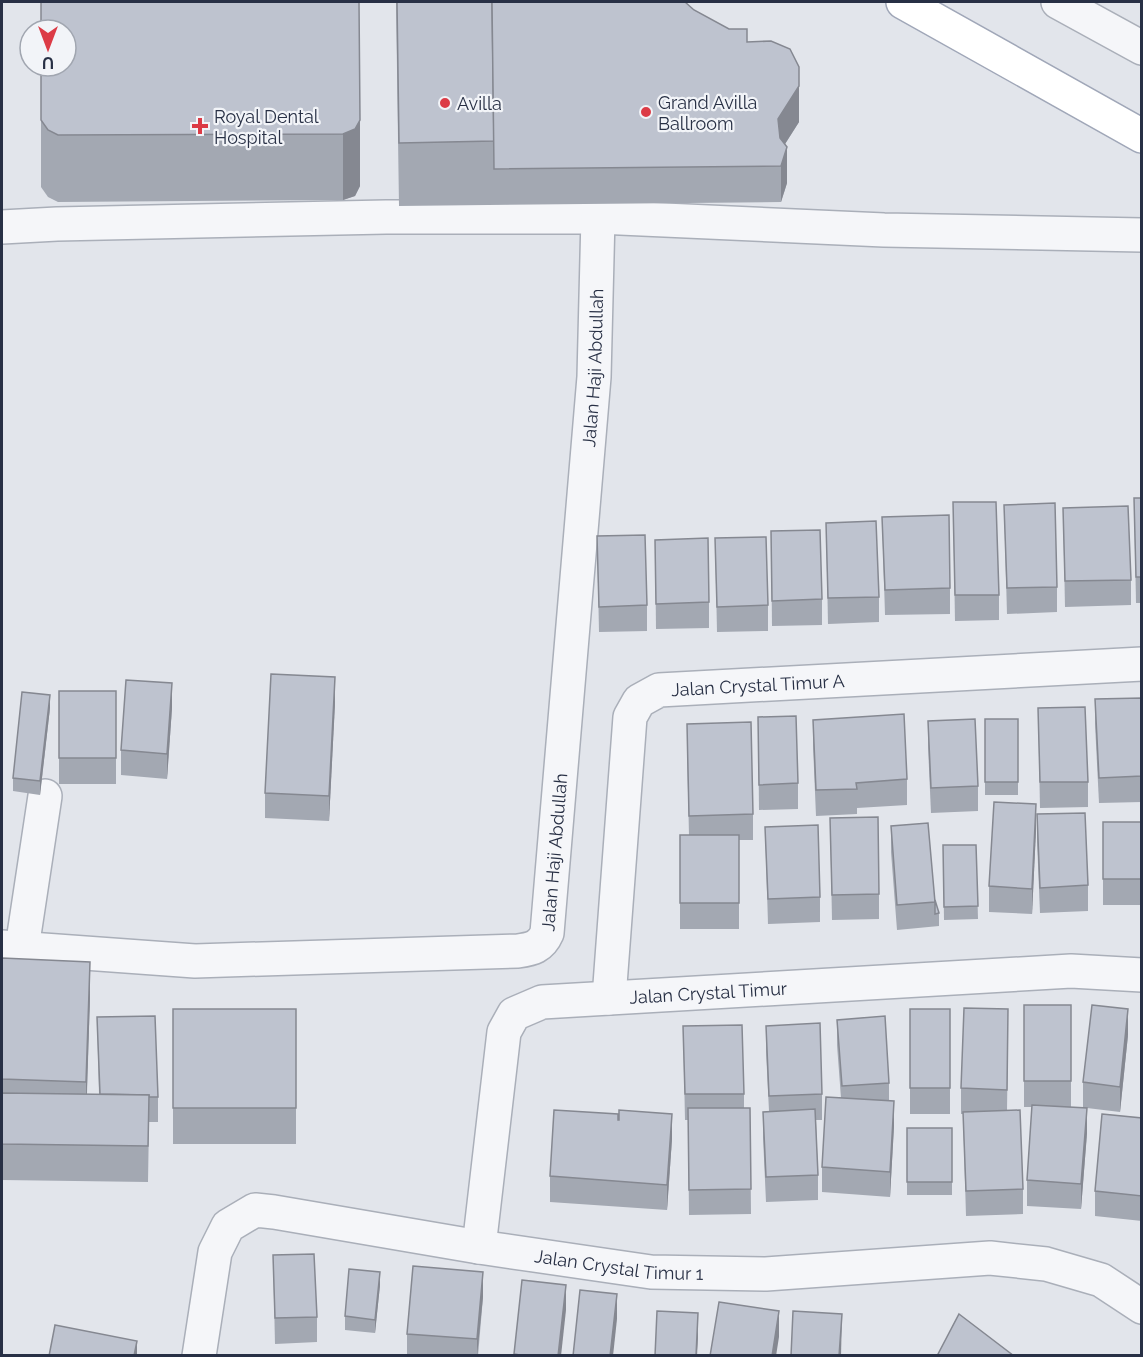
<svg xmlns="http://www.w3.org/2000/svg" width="1143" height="1357" font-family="Raleway,sans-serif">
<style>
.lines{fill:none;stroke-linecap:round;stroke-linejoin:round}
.minor-casing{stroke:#aaafb9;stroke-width:36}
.major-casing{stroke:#a0a7b8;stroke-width:36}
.minor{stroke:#f5f6f9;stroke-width:33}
.major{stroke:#fff;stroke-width:33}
.wall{fill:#a3a8b2}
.shaded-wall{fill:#858891}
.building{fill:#bec3cf;stroke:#858891;stroke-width:1.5}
.poi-dot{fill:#dc3b46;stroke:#f2f4f8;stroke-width:2}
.labels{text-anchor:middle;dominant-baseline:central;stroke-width:4.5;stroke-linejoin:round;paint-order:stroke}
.poi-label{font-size:18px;fill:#283045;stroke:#f2f4f8;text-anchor:start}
.street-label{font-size:18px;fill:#283045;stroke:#f2f4f8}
</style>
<rect width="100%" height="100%" fill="#e2e5eb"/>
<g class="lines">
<defs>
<g id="minor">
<polyline points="1058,2 1142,48"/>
<polyline points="2,227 57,224 386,217 598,217 884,230 1142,235"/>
<path id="s1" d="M2 947 195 961 518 951C532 949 541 947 547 933L594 377 598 217"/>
<polyline points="22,948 45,796"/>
<path id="s2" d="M609 998 630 717 639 701 659 690 1142 664"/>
<path id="s3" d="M479 1247 504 1032 514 1014 542 1002 1071 971 1142 975"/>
<path id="s4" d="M199 1356 215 1252 228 1226 255 1210 274 1212 479 1247 651 1272 766 1274 990 1258 1046 1264 1101 1280 1142 1307"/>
</g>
<polyline id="major" points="903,2 1142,136"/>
</defs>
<!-- minor casing -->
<use href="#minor" class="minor-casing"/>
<!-- major casing -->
<use href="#major" class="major-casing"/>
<!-- minor -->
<use href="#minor" class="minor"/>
<!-- major -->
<use href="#major" class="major"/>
</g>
<!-- wall -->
<g class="wall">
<polygon points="359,2 360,186 355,196 343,200 58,202 48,197 41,187 41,66"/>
<polygon points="396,2 685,2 694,10 747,42 799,122 785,144 787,183 781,202 399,206"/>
<polygon points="1134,498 1142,498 1142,603 1136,603"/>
<polygon points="953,502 999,595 999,620 955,621"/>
<polygon points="1004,505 1057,587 1057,612 1007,614"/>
<polygon points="1063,508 1131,580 1131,605 1065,607"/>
<polygon points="882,517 950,588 950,614 885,615"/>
<polygon points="826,523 879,597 879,622 828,624"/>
<polygon points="771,531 822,599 822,625 772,626"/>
<polygon points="597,536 647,605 647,631 599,632"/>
<polygon points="715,538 768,605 768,631 717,632"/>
<polygon points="655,540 709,602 709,628 656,629"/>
<rect x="59" y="691" width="57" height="93"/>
<polygon points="1142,698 1142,802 1099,803 1095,724 1095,699"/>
<polygon points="335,703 329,821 265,818 265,793"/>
<polygon points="50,708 40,795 13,791 13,778"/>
<polygon points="172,708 167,779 121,775 121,750"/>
<polygon points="1038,708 1088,782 1088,807 1040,808"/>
<polygon points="758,717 798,783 798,809 759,810"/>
<rect x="985" y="719" width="33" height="76"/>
<polygon points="813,720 907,779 907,805 857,808 857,814 816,816 813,745"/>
<polygon points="928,721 978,786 978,811 931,813 928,746"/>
<polygon points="687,749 753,814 753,840 739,840 739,929 680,929 680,835 689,835"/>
<polygon points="1037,814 1088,885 1088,911 1040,913 1037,840"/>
<polygon points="830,818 879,894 879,919 832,920"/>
<rect x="1103" y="822" width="39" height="83"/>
<polygon points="891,826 935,902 935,913 939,913 939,926 897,930 891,852"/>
<polygon points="765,827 820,897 820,922 768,924"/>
<polygon points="1036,830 1032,914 989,912 989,886"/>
<polygon points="943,845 976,845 978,919 944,920"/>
<polygon points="2,958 90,997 87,1094 99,1094 97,1017 158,1097 158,1122 149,1122 148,1182 2,1180"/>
<polygon points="1024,1005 1071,1005 1071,1107 1083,1107 1083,1082 1128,1035 1120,1112 1087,1108 1087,1133 1081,1209 1027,1206 1027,1180 1032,1107 1024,1107"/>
<rect x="173" y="1009" width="123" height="135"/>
<rect x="910" y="1009" width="40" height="105"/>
<polygon points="837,1020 889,1083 889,1100 894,1126 890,1197 822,1192 822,1167 841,1098 837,1045"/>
<polygon points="683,1026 744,1094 744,1108 750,1108 751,1214 689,1215 688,1120 685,1120"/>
<polygon points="766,1026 822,1094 822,1120 816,1120 818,1175 818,1200 766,1202 763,1137 763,1112 769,1111 766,1051"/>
<polygon points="1008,1035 1007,1111 1023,1189 1023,1214 966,1216 963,1114 961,1114 961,1088"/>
<polygon points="1142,1088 1142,1118 1141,1117"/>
<polygon points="1142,1118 1142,1221 1095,1216 1095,1191"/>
<polygon points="618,1120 672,1139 667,1210 550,1202 550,1176"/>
<rect x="907" y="1128" width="45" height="67"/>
<polygon points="273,1255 317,1317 317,1342 275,1344"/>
<polygon points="380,1285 375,1333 345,1330 345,1316"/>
<polygon points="483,1297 478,1356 407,1356 407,1334"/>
</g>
<!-- shaded-wall -->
<g class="shaded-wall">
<polygon points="799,86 799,122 778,155 778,119"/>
<polygon points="360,120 360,186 355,196 343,200 343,134"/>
<polygon points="787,147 787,183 781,202 781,166"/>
<polygon points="335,677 335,703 329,821 329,796"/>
<polygon points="172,683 172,708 167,779 167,754"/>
<polygon points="50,695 50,708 40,795 40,781"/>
<polygon points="1036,804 1036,830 1032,914 1032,889"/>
<polygon points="90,962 90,997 86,1117 86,1082"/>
<polygon points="1128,1009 1128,1035 1120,1112 1120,1087"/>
<polygon points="894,1101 894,1126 890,1197 890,1172"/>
<polygon points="1087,1108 1087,1133 1081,1209 1081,1184"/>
<polygon points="672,1114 672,1139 667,1210 667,1185"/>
<polygon points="380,1272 380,1285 375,1333 375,1320"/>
<polygon points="483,1272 483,1297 477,1356 477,1339"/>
<polygon points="566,1285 566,1310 561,1356 558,1356"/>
<polygon points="617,1294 617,1319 613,1356 610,1356"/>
<polygon points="779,1311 779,1337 776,1356 772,1356"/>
<polygon points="698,1313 698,1338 697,1356 696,1356"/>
<polygon points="842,1314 841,1356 839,1356"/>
<polygon points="137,1341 137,1356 134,1356"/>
</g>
<!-- building -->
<g class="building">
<polygon points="41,2 359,2 360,120 355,129 343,134 58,135 48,130 41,120 41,66 66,66 66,30 41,30"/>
<polygon points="397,2 492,2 494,141 399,143"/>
<polygon points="492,2 685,2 694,10 729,29 747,29 747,42 771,41 790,49 799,67 799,86 778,119 780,138 787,147 781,166 494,169"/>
<polygon points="1134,498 1142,498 1142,577 1136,577"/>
<polygon points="953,502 996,502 999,595 955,595"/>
<polygon points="1055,503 1057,587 1007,588 1004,505"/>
<polygon points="1128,506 1131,580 1065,581 1063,508"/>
<polygon points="949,515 950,588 885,590 882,517"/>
<polygon points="876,521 879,597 828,598 826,523"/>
<polygon points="820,530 822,599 772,601 771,531"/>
<polygon points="645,535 647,605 599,607 597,536"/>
<polygon points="766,537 768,605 717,607 715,538"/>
<polygon points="708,538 709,602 656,604 655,540"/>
<polygon points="271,674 335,677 329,796 265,793"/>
<polygon points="126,680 172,683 167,754 121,750"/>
<rect x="59" y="691" width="57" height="67"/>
<polygon points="22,692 50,695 40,781 13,778"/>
<polygon points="1142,698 1142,776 1099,778 1095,699"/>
<polygon points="1085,707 1088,782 1040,782 1038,708"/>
<polygon points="904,714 907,779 856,783 857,789 816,790 813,720"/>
<polygon points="796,716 798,783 759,785 758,717"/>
<polygon points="975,719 978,786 931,788 928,721"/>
<rect x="985" y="719" width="33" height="63"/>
<polygon points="751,722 753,814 689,816 687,724"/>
<polygon points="994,802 1036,804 1032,889 989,886"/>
<polygon points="1085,813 1088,885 1040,888 1037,814"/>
<polygon points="878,817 879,894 832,895 830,818"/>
<rect x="1103" y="822" width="39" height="57"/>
<polygon points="928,823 935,902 897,905 891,826"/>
<polygon points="818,825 820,897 768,899 765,827"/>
<rect x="680" y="835" width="59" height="68"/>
<polygon points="943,845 976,845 978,906 944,907"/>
<polygon points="935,900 939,913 935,914"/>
<polygon points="2,958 90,962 86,1082 2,1079"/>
<rect x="1024" y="1005" width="47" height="76"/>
<polygon points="1092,1005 1128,1009 1120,1087 1083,1082"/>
<polygon points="964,1008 1008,1009 1007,1090 961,1088"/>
<rect x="173" y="1009" width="123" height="99"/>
<rect x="910" y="1009" width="40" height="79"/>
<polygon points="155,1016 158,1097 149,1097 149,1095 100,1094 97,1017"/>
<polygon points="885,1016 889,1083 842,1086 837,1020"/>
<polygon points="820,1023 822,1094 769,1096 766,1026"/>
<polygon points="742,1025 744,1094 685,1094 683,1026"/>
<polygon points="2,1093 149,1095 148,1146 2,1144"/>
<polygon points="826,1097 894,1101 890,1172 822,1167"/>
<polygon points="1032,1105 1087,1108 1081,1184 1027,1180"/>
<polygon points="688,1108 750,1108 751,1189 689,1190"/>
<polygon points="815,1109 818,1175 766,1177 763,1112"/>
<polygon points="554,1110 618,1114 618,1120 619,1120 619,1110 672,1114 667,1185 550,1176"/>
<polygon points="1020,1110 1023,1189 966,1191 963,1112"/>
<polygon points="1102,1114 1142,1118 1142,1196 1095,1191"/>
<rect x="907" y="1128" width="45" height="54"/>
<polygon points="314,1254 317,1317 275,1318 273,1255"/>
<polygon points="413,1266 483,1272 477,1339 407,1334"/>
<polygon points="349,1269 380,1272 375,1320 345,1316"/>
<polygon points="522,1280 566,1285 558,1356 526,1356 514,1354"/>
<polygon points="580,1290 617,1294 610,1356 573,1356"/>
<polygon points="719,1302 779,1311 772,1356 710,1356"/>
<polygon points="657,1311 698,1313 696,1356 655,1356"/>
<polygon points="793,1311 842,1314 839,1356 791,1356"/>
<polygon points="959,1314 1014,1356 937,1356"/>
<polygon points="55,1325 137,1341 134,1356 49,1356"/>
</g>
<!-- markers -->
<g class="poi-dot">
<circle cx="445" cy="103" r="6"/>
<circle cx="646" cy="112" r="6"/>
<path d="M197 117h6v6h6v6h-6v6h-6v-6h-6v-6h6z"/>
</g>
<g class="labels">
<!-- poi labels -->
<g class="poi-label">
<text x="658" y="102">Grand Avilla<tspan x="658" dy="21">Ballroom</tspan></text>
<text x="457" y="103">Avilla</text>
<text x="214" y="116">Royal Dental<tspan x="214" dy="21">Hospital</tspan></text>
</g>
<!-- street labels -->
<g class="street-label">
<text stroke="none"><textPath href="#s1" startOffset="1120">Jalan Haji Abdullah</textPath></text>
<text stroke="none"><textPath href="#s2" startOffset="422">Jalan Crystal Timur A</textPath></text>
<text stroke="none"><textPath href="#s1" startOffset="634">Jalan Haji Abdullah</textPath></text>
<text stroke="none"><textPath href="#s3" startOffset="434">Jalan Crystal Timur</textPath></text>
<text stroke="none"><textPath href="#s4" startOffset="534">Jalan Crystal Timur 1</textPath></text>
</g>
</g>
<!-- border -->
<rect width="1143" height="1357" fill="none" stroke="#283045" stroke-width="6"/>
<!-- north arrow -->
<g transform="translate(48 48) rotate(180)"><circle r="28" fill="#f2f4f8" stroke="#a1a6b0" stroke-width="1.5"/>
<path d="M0-4.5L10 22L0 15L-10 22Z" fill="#dc3b46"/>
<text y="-9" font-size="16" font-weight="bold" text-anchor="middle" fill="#283045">U</text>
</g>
</svg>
